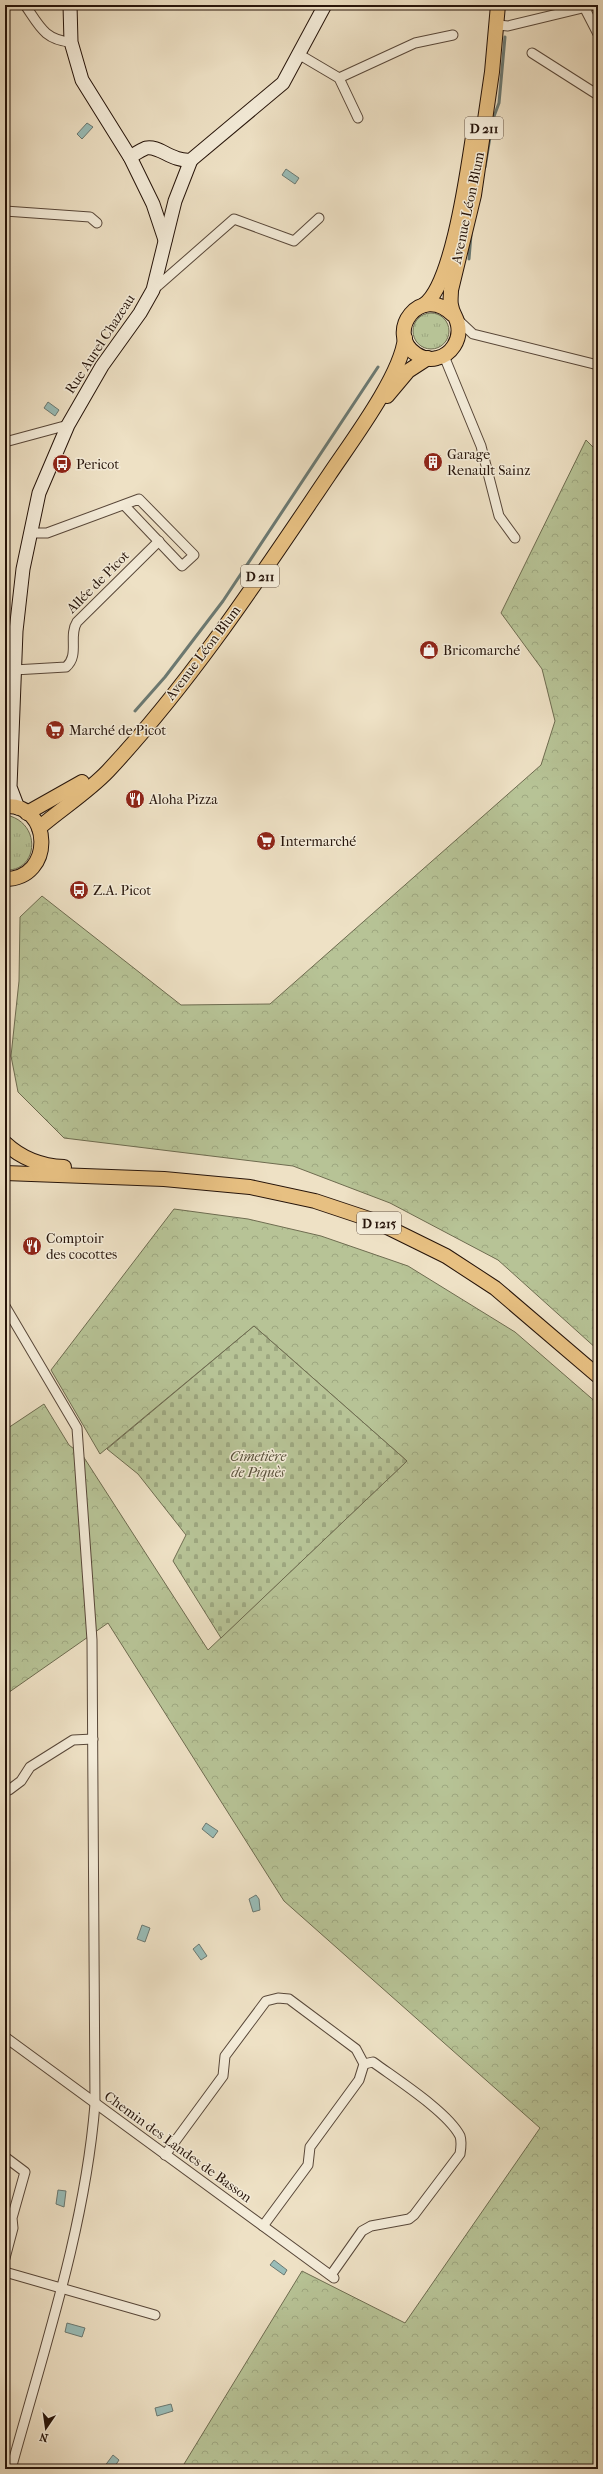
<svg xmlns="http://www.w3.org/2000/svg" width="603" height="2474" font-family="'IM FELL French Canon',serif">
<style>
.grass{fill:url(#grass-tufts);stroke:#6e6c50}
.forest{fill:url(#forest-crowns);stroke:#6e6c50}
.cemetery{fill:url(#cemetery-stones);stroke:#6e6c50}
.water{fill:#99bdb8;stroke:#6b7972}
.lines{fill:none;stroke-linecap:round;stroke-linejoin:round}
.stream{stroke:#6b7972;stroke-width:3}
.street-casing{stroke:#584739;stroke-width:11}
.secondary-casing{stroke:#26140a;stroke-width:15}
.primary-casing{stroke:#26140a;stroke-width:16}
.street{stroke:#f4ecd9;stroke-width:9}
.secondary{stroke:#f4ecd9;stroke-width:13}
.primary{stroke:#e7c082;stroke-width:14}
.labels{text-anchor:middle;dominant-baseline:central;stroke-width:3;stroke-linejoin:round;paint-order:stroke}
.shield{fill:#f4ecd9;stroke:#645548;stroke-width:1}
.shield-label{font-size:13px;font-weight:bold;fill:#26140a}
.street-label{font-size:14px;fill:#26140a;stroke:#f4ecd9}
.poi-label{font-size:14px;fill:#26140a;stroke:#f4ecd9;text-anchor:start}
.park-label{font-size:14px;font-style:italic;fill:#59513b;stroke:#f4ecd9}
</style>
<defs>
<pattern id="grass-tufts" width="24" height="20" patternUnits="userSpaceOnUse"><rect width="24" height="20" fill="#b7c396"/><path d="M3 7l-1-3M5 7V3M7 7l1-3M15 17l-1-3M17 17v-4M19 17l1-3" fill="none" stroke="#9da780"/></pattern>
<pattern id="forest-crowns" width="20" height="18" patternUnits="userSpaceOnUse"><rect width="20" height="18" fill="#b7c396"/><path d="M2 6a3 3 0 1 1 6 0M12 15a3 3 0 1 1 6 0" fill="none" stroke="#9da780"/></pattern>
<pattern id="cemetery-stones" width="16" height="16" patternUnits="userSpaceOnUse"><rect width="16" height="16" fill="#b7c396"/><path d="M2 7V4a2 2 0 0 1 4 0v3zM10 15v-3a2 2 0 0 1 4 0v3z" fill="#9da780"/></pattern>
</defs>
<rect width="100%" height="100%" fill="#eee1c5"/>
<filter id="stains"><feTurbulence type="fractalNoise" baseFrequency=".005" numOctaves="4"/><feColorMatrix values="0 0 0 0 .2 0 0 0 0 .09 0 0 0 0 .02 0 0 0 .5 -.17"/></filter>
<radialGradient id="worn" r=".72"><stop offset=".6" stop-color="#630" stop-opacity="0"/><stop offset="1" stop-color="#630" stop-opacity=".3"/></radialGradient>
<!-- grass -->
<g class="grass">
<circle cx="431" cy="331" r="18"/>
<path d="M6 815C42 822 39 872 5 870Z"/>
</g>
<!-- forest -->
<g class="forest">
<polygon points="586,440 598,452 598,1350 498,1260 390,1203 293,1166 64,1138 18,1092 11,1056 19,981 20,917 42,896 181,1005 270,1004 541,765 555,721 542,669 501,613"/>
<polygon points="174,1209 248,1219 321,1236 408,1266 515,1332 598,1404 598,2469 181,2469 302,2271 405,2323 540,2128 284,1901 108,1623 5,1695 5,1430 44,1404 69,1445 83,1456 208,1650 407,1461 254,1326 100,1454 51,1370"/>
</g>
<!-- cemetery -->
<polygon class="cemetery" points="254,1326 407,1461 221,1638 173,1561 186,1535 138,1474 107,1449"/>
<!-- water -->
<g class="water">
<polygon points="87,123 93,127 82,139 77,134"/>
<polygon points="286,169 299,178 295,184 282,175"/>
<polygon points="48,402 59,410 55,416 44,408"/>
<polygon points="206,1823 218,1831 213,1838 202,1829"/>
<polygon points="256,1895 259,1899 260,1910 253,1912 249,1899"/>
<polygon points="142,1925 150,1928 145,1942 137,1939"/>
<polygon points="199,1944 207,1956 201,1960 193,1949"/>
<polygon points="58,2190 66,2191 64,2207 56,2204"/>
<polygon points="274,2260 287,2270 284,2275 270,2265"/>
<polygon points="67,2323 85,2328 82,2337 65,2332"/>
<polygon points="171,2404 173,2411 157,2416 155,2408"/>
<polygon points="113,2455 119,2460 113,2469 104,2467"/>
</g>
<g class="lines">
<!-- stream -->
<g class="stream">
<polyline points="485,167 493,119 499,103 505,37"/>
<polyline points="469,259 471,235"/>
<polyline points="135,711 165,677 223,601 378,367"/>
</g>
<defs>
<g id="street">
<path d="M25 5C39 25 44 40 71 42"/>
<polyline points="583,5 598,34"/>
<polyline points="498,25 508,26 595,5"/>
<polyline points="532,53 598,95"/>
<polyline points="300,55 339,78 358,118"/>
<polyline points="339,78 415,43 453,35"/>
<polyline points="5,211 90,217 97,223"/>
<polyline points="153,290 234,219 294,241 319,218"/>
<polyline points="457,319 473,334 598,365"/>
<polyline points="444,356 481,446 499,516 515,538"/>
<polyline points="5,442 68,425"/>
<polyline points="30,533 47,533 139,499 194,555 182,566 124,505"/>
<path d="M14 670 66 667C80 655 68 636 77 622L159 541"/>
<path d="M5 1306 77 1428 92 1640 95 2104C85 2228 44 2349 11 2469"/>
<polyline points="5,1790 9,1790 21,1781 30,1767 73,1740 93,1739"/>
<polyline points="5,2037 334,2278"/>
<polyline points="165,2155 223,2076 225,2056 266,2001 278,1998 289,1999 356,2049 364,2064 359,2080 310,2147 308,2165 263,2226"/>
<polyline points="5,2157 25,2172 12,2218 13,2228 5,2258"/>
<polyline points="5,2272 155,2315"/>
<path d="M331 2275 362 2231 371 2226 409 2219 414 2215 460 2154C461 2148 462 2142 460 2136 448 2112 396 2079 373 2062L364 2064"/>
</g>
<g id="secondary">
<polyline points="70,5 71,42 82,80 130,157 153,204 165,240"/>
<path d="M130 157C135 154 141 150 146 148 159 145 172 162 191 160L283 83 325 5"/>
<polyline points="18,808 10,787 16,631 23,569 39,493 68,425 102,366 140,313 153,290 175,201 191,160"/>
</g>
<g id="primary">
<path d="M424 305C453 284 468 168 474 130"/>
<path d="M453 315C421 282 384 333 416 354 422 358 430 360 437 358 451 355 461 340 458 325 457 318 452 313 451 305 450 301 451 295 451 290L474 195 492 72 498 5"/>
<polyline points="387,396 408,371 428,358"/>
<path d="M5 806C52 803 55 879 5 879"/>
<polyline points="27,813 82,782"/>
<path d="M39 828C61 809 88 792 108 771 192 681 260 577 329 475 351 442 401 376 405 338"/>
<path d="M5 1143C22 1159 42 1166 64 1167"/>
<polyline points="5,1173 164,1179 250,1187 315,1201 375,1221 446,1256 495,1288 598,1376"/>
</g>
</defs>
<!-- street casing -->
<use href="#street" class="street-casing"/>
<!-- secondary casing -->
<use href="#secondary" class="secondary-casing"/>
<!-- primary casing -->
<use href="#primary" class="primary-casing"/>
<!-- street -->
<use href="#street" class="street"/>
<!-- secondary -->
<use href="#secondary" class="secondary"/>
<!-- primary -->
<use href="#primary" class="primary"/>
</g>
<!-- icons -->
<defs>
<symbol id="building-disc" viewBox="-11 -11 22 22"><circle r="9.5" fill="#8f2418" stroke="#f4ecd9"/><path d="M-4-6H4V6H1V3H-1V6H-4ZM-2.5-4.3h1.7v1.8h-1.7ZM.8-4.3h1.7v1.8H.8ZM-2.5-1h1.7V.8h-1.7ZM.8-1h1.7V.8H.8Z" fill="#fff"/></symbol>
<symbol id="bus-disc" viewBox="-11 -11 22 22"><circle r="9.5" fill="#8f2418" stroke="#f4ecd9"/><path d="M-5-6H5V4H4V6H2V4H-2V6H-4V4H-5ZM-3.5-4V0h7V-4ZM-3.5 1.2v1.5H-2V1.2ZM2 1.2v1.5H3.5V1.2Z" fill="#fff"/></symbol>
<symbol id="shop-disc" viewBox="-11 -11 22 22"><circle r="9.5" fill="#8f2418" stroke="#f4ecd9"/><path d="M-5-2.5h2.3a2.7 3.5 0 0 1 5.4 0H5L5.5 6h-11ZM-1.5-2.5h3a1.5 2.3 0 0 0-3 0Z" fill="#fff"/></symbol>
<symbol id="supermarket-disc" viewBox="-11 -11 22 22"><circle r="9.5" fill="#8f2418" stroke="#f4ecd9"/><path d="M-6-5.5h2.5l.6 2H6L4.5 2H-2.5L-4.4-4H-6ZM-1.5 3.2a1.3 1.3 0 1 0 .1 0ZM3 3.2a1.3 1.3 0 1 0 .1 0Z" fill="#fff"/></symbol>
<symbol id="restaurant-disc" viewBox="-11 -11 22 22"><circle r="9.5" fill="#8f2418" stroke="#f4ecd9"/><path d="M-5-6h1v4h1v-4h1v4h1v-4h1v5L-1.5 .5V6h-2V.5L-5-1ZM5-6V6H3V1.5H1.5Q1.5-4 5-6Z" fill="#fff"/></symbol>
</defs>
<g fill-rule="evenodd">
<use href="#building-disc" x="422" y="451" width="22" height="22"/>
<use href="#bus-disc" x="51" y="453" width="22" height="22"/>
<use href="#shop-disc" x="418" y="639" width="22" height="22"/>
<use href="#supermarket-disc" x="44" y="719" width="22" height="22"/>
<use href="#restaurant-disc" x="124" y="788" width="22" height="22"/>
<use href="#supermarket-disc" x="255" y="830" width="22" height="22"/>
<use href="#bus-disc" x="68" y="879" width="22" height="22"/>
<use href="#restaurant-disc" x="21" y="1235" width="22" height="22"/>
</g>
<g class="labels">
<!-- shield labels -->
<g class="shield">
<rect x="465" y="117" width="38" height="22" rx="3"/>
<rect x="241" y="565" width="38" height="22" rx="3"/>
<rect x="357" y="1212" width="44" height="22" rx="3"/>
</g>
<g class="shield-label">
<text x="484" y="128">D 211</text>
<text x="260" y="576">D 211</text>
<text x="379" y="1223">D 1215</text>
</g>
<!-- street labels -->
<g class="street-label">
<text transform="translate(468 208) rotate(-78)">Avenue Léon Blum</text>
<text transform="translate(100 344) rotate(-57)">Rue Aurel Chazeau</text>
<text transform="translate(98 582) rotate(-45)">Allée de Picot</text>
<text transform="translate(203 653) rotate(-53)">Avenue Léon Blum</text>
<text transform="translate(178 2147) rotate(36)">Chemin des Landes de Basson</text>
</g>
<!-- poi labels -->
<g class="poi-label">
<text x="447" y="454">Garage<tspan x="447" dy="16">Renault Sainz</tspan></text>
<text x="76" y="464">Pericot</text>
<text x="443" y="650">Bricomarché</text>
<text x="69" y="730">Marché de Picot</text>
<text x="149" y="799">Aloha Pizza</text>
<text x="280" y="841">Intermarché</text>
<text x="93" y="890">Z.A. Picot</text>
<text x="46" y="1238">Comptoir<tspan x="46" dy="16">des cocottes</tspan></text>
</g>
<!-- park labels -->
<g class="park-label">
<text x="258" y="1456">Cimetière<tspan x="258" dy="16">de Piquès</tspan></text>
</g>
</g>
<!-- margin -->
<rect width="603" height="2474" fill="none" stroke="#eee1c5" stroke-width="20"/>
<rect x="6" y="6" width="591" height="2462" fill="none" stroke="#26140a" stroke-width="2"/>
<rect x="10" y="10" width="583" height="2454" fill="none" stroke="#26140a"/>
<!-- north arrow -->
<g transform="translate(46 2428) rotate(193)" stroke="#f4ecd9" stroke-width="3" paint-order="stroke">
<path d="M0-3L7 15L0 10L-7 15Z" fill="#26140a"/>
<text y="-6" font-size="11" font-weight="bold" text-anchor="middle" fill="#26140a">N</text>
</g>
<rect width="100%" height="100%" filter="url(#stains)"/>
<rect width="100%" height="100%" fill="url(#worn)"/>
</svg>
